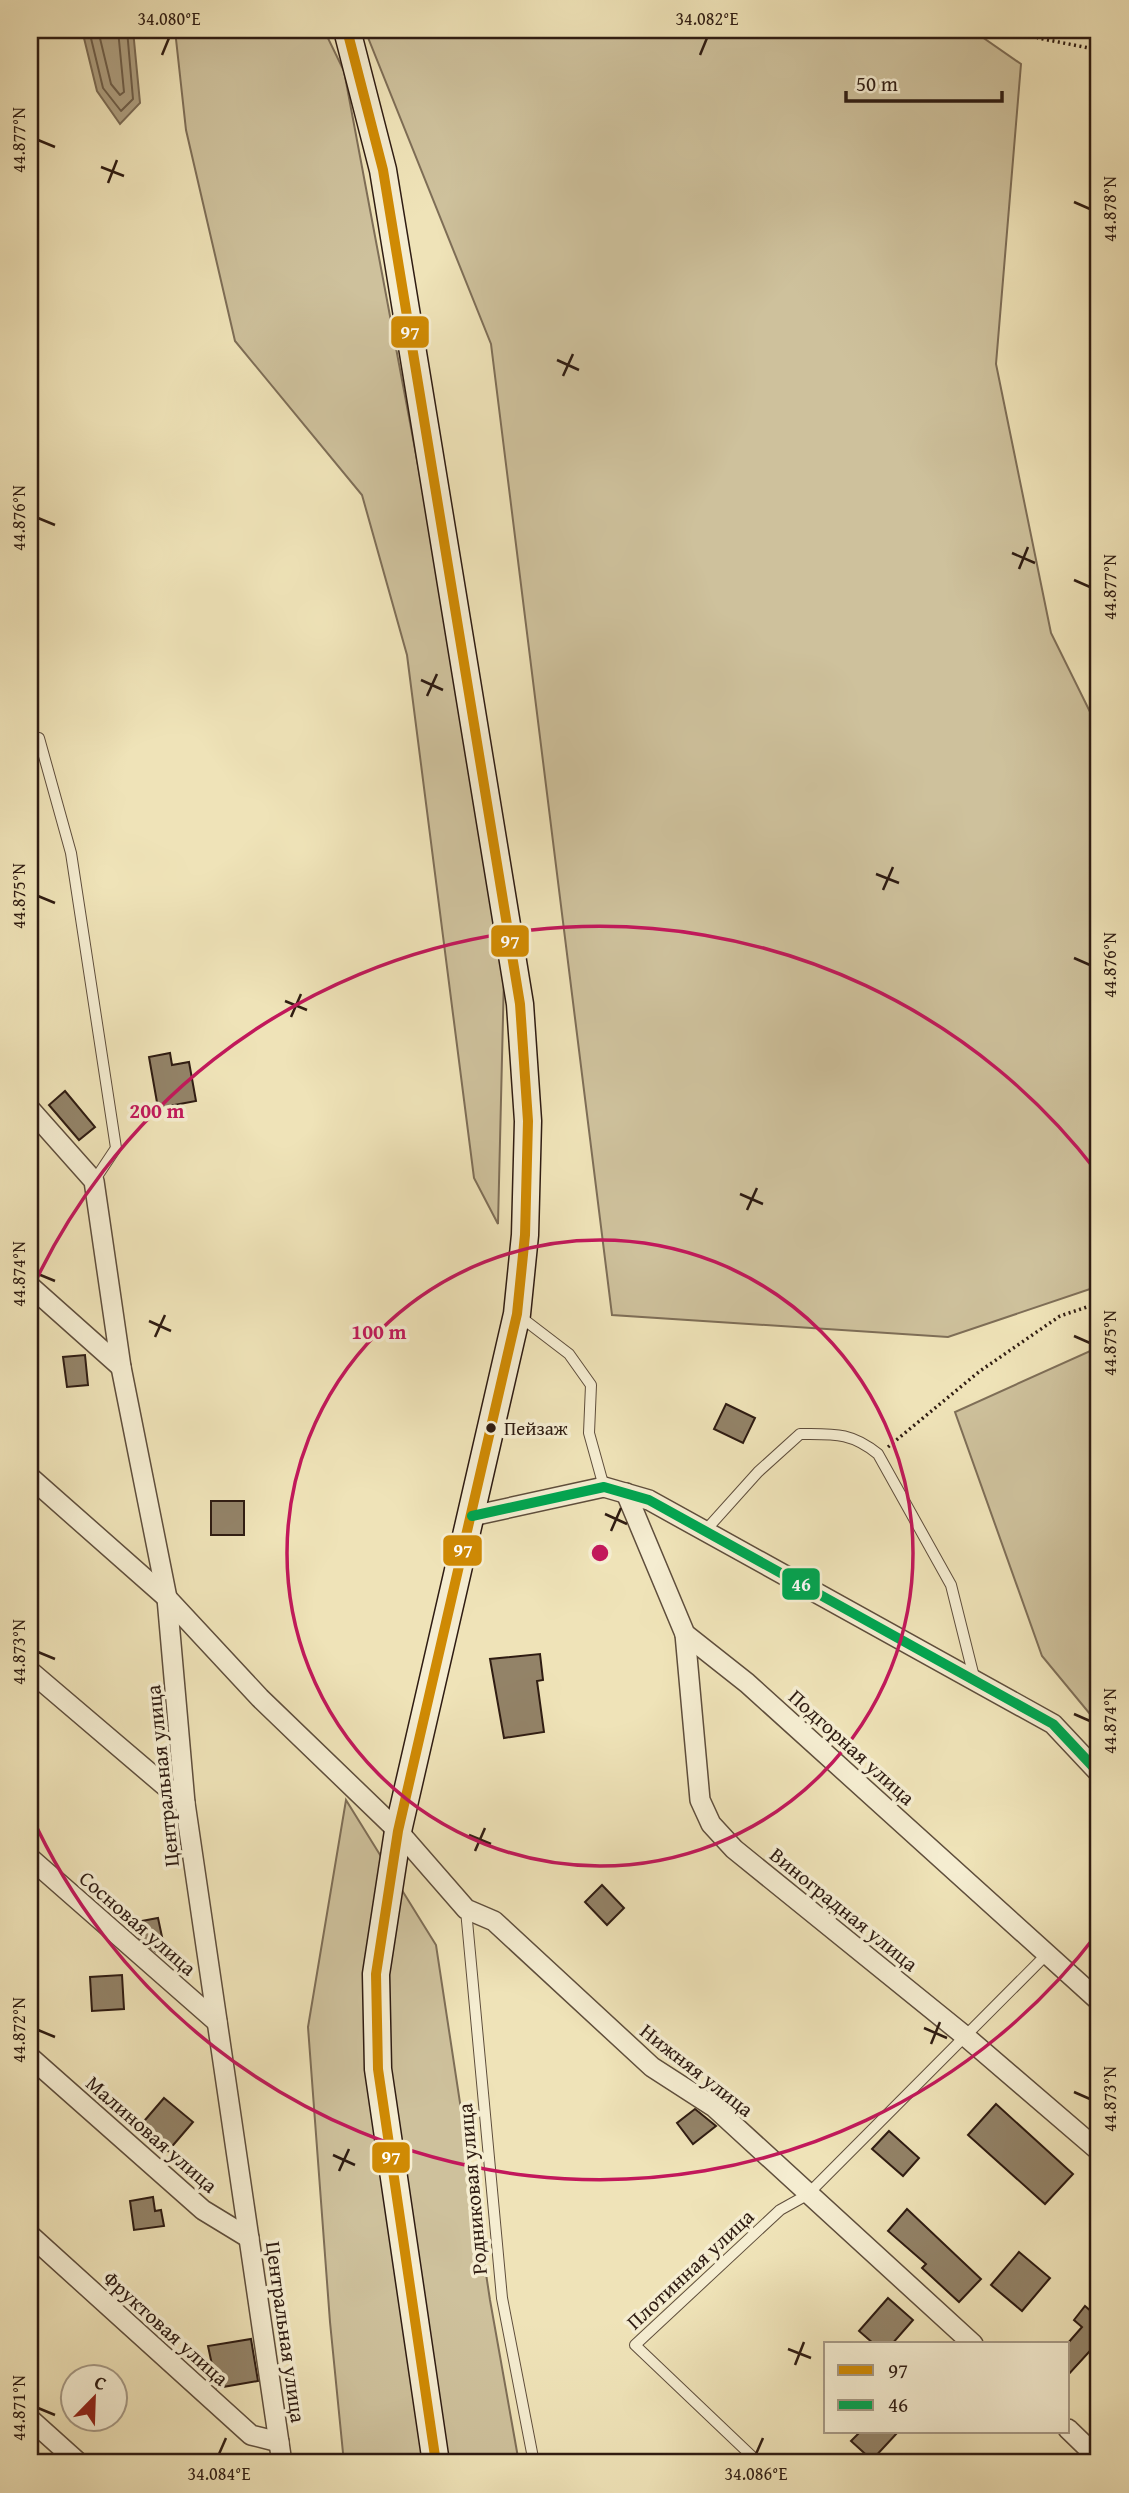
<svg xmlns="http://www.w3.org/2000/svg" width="1129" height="2493" font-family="'Gentium Book Plus',serif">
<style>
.green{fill:#cec19c;stroke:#7e6e57;stroke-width:2}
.water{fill:#ae9f80;stroke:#7b6b54;stroke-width:2}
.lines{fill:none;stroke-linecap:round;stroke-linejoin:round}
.shore{stroke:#6e5e49;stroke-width:2}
.building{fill:#938368;stroke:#2f1c12;stroke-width:2}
.service-casing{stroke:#5f4e3c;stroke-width:12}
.minor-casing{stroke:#5f4e3c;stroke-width:22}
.secondary-casing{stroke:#2f1c12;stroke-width:29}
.path{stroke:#2f1c12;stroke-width:3.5;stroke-dasharray:2 3.5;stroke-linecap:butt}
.service{stroke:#f5edd1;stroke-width:10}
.minor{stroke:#f5edd1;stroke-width:19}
.secondary{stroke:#f5edd1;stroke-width:26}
.bus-1-casing{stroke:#f5edd1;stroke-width:16}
.bus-2-casing{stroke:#f5edd1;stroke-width:16}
.bus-1{stroke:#cf8a04;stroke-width:10}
.bus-2{stroke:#00a651;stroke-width:10}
.ticks{fill:none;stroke:#2f1c12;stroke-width:2.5}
.ring{fill:none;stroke:#c2185b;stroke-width:3.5}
.bus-dot{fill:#2f1c12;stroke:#f5edd1;stroke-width:2.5}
.labels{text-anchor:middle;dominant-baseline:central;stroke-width:7;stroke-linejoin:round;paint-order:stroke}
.bus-label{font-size:19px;fill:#2f1c12;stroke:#f5edd1;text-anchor:start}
.street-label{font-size:21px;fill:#2f1c12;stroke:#f5edd1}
.centre{fill:#c2185b;stroke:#f5edd1;stroke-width:3.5}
.ring-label{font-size:21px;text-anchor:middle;font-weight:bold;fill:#c2185b;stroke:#f5edd1;stroke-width:7;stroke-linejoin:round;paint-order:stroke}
.line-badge{stroke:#f5edd1;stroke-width:2.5}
.badge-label{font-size:19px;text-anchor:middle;font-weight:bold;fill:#fff}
.neatline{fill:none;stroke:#2f1c12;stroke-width:2.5}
.ticks-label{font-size:18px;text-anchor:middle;fill:#2f1c12}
</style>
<rect width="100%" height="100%" fill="#efe3b8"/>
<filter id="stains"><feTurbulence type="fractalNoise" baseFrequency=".00286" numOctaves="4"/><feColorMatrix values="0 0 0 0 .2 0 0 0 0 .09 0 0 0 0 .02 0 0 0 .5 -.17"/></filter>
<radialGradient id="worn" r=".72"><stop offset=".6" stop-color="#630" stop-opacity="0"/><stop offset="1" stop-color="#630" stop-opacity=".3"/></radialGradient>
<!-- green -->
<g class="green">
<polygon points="175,30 324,30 344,71 442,593 504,976 498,1224 474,1178 407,655 362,495 235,341 186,130"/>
<polygon points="365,30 972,30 1021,64 996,364 1051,633 1099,730 1099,1286 948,1337 612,1315 491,344"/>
<polygon points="1099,1347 1099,1725 1042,1656 955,1412"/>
<polygon points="346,1800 436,1945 490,2300 519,2463 344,2463 330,2322 308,2027"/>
</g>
<!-- water -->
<polygon class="water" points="82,30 133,30 140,103 120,124 97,91"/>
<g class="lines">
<!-- shore -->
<g class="shore">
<polyline points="89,30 103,88 121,111 133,99 127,30"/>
<polyline points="98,30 111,84 120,95 124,92 118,30"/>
</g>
</g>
<!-- building -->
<g class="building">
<polygon points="170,1053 172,1065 189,1062 196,1101 158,1108 149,1057"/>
<polygon points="65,1091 95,1127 79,1140 49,1105"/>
<polygon points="85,1355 88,1385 67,1387 63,1357"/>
<polygon points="726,1404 755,1418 743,1443 714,1429"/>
<rect x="211" y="1501" width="33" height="34"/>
<polygon points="540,1654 543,1680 537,1681 544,1732 504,1738 490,1659"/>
<polygon points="602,1885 624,1908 607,1925 585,1902"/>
<polygon points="158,1918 165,1951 156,1952 139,1938 136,1922"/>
<polygon points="122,1975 124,2009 92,2011 90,1977"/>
<polygon points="164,2098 193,2122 168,2151 139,2127"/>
<polygon points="996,2104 1073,2174 1045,2204 968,2135"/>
<polygon points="695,2109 716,2126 693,2144 677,2123"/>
<polygon points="889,2131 919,2158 903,2176 872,2149"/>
<polygon points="153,2197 155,2211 161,2210 164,2226 134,2230 130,2201"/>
<polygon points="907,2209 981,2279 959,2302 922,2268 926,2264 888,2231"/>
<polygon points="1019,2252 1050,2278 1022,2311 991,2285"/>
<polygon points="888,2298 913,2320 892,2344 874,2344 859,2331"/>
<polygon points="1085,2306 1093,2313 1099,2306 1099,2341 1068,2375 1068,2343 1082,2327 1074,2320"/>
<polygon points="251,2339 258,2381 217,2388 208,2346"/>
<polygon points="860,2432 898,2432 872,2460 851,2441"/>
</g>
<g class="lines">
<defs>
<g id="service">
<polyline points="39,738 71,853 116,1148 94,1181"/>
<polyline points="518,1315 569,1354 591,1385 589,1433 604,1487"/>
<path d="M705 1531 758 1472 800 1434C834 1434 851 1432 878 1454L951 1585 975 1681"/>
<polyline points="466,1910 502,2298 534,2463"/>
<polyline points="759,2463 635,2345 780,2210 807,2195 1047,1954"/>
</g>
<g id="minor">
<polyline points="30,1109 94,1181 121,1367 167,1598 185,1803 282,2463"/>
<polyline points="30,1286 121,1367"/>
<polyline points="30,1477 167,1598 260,1698 398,1831 466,1909 494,1921 652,2067 714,2107 973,2344"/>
<polyline points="626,1493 685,1634 747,1683 1099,2001"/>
<polyline points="472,1516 604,1487 649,1500 1053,1724 1099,1773"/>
<polyline points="685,1634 700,1800 711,1824 734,1849 965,2036 1099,2151"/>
<polyline points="30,1671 185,1803"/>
<polyline points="30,1858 217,2022"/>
<polyline points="30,2057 203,2210 249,2238"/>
<polyline points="30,2235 251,2435 279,2442"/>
<polyline points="30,2419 79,2463"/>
<polyline points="1068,2429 1099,2459"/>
</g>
<polyline id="secondary" points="347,30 383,170 520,1004 528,1121 525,1235 517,1314 398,1831 376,1974 378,2069 436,2463"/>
</defs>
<!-- service casing -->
<use href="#service" class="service-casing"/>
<!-- minor casing -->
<use href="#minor" class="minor-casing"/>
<!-- secondary casing -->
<use href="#secondary" class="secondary-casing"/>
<!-- path -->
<g class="path">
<polyline points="1028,30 1038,38 1099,50"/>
<polyline points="1096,30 1099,34"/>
<polyline points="888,1447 980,1371 1060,1316 1099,1303"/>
</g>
<!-- service -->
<use href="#service" class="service"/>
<!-- minor -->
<use href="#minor" class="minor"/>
<!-- secondary -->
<use href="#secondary" class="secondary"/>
<defs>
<polyline id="bus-1" points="347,30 383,170 520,1004 528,1121 525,1235 517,1314 398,1831 376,1974 378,2069 436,2463"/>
<polyline id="bus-2" points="472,1516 604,1487 649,1500 1053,1724 1099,1773"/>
</defs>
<!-- bus-1 casing -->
<use href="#bus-1" class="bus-1-casing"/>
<!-- bus-2 casing -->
<use href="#bus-2" class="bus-2-casing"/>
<!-- bus-1 -->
<use href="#bus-1" class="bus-1"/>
<!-- bus-2 -->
<use href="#bus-2" class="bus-2"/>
</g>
<!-- ticks -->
<path class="ticks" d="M162 55 169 38M700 55 707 38M38 140 55 147M101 167 124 176M108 183 117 160M1074 202 1090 209M557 360 579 370M563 376 573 354M38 518 55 525M1012 553 1035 563M1019 569 1028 547M1074 580 1090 587M421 680 443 690M427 696 437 674M876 874 899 883M883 890 893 867M38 896 55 903M1074 958 1090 965M285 1001 307 1010M291 1017 301 994M740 1194 763 1204M747 1210 757 1188M38 1274 55 1281M149 1321 171 1331M1074 1336 1090 1343M155 1337 165 1315M605 1514 627 1524M611 1531 621 1508M38 1652 55 1659M1074 1714 1090 1721M469 1835 491 1844M475 1851 485 1828M924 2028 947 2038M38 2030 55 2037M931 2044 940 2022M1074 2092 1090 2099M333 2155 355 2165M339 2171 349 2149M788 2349 811 2358M795 2365 804 2342M38 2408 55 2415M219 2454 226 2438M756 2454 763 2438"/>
<!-- distance rings -->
<g class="ring">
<circle cx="600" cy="1553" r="313"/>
<path d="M1097 1934A626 626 0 0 1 30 1813M30 1293A626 626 0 0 1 1097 1172"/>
</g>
<!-- markers -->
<circle class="bus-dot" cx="491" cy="1428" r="6"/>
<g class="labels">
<!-- bus labels -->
<g class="bus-label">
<text x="504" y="1428">Пейзаж</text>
</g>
<!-- street labels -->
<g class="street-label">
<text transform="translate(852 1747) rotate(42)">Подгорная улица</text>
<text transform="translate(162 1776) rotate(-96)">Центральная улица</text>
<text transform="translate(844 1909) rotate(39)">Виноградная улица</text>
<text transform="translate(138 1923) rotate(41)">Сосновая улица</text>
<text transform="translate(697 2070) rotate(38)">Нижняя улица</text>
<text transform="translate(152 2134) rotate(41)">Малиновая улица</text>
<text transform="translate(472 2189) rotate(-95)">Родниковая улица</text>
<text transform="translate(690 2269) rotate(-43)">Плотинная улица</text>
<text transform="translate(166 2328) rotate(42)">Фруктовая улица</text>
<text transform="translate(286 2332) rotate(82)">Центральная улица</text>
</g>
</g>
<circle cx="600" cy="1553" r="10" class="centre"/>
<g class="ring-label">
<text x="157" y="1118">200 m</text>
<text x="379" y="1339">100 m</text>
</g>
<g class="line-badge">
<rect x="390" y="315" width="40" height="34" rx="7" fill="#cf8a04"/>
<rect x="490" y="924" width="40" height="34" rx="7" fill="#cf8a04"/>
<rect x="442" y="1534" width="41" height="33" rx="7" fill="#cf8a04"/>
<rect x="781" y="1567" width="40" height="34" rx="7" fill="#00a651"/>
<rect x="371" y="2141" width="40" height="33" rx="7" fill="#cf8a04"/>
</g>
<g class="badge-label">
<text x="410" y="339">97</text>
<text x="510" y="948">97</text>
<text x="463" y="1557">97</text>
<text x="801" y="1591">46</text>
<text x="391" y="2164">97</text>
</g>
<!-- margin -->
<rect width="1129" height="2493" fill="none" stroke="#efe3b8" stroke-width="77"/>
<!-- legend -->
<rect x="824" y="2342" width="245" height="91" fill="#f5edd1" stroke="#a69985" stroke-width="2"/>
<rect x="838" y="2365" width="35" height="10" fill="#cf8a04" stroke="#a69985" stroke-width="2"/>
<text x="888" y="2378" font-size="21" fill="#2f1c12">97</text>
<rect x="838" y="2400" width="35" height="10" fill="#00a651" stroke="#a69985" stroke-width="2"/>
<text x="888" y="2412" font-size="21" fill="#2f1c12">46</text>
<!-- north arrow -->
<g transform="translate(94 2398) rotate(23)"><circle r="33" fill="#f5edd1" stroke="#a69985" stroke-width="2"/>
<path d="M0-5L12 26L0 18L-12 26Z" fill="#8f2418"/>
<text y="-10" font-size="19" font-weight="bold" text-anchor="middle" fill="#2f1c12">С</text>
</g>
<!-- scale -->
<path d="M846 91v10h156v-10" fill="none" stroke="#2f1c12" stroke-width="3.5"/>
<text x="856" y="91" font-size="21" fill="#2f1c12" stroke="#f5edd1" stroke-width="5" paint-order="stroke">50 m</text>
<rect x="38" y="38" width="1052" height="2416" class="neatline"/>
<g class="ticks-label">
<text x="169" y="25">34.080°E</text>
<text x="707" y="25">34.082°E</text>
<text transform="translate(19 140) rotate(-90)" y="6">44.877°N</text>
<text transform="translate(1110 209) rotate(-90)" y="6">44.878°N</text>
<text transform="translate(19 518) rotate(-90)" y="6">44.876°N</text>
<text transform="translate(1110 587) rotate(-90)" y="6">44.877°N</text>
<text transform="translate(19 896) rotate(-90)" y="6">44.875°N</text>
<text transform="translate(1110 965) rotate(-90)" y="6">44.876°N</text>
<text transform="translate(19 1274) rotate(-90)" y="6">44.874°N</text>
<text transform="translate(1110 1343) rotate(-90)" y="6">44.875°N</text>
<text transform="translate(19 1652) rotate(-90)" y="6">44.873°N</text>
<text transform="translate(1110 1721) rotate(-90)" y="6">44.874°N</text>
<text transform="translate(19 2030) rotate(-90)" y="6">44.872°N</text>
<text transform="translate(1110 2099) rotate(-90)" y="6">44.873°N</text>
<text transform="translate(19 2408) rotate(-90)" y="6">44.871°N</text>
<text x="219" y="2480">34.084°E</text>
<text x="756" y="2480">34.086°E</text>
</g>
<rect width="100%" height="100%" filter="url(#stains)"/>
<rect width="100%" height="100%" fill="url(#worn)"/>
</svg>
